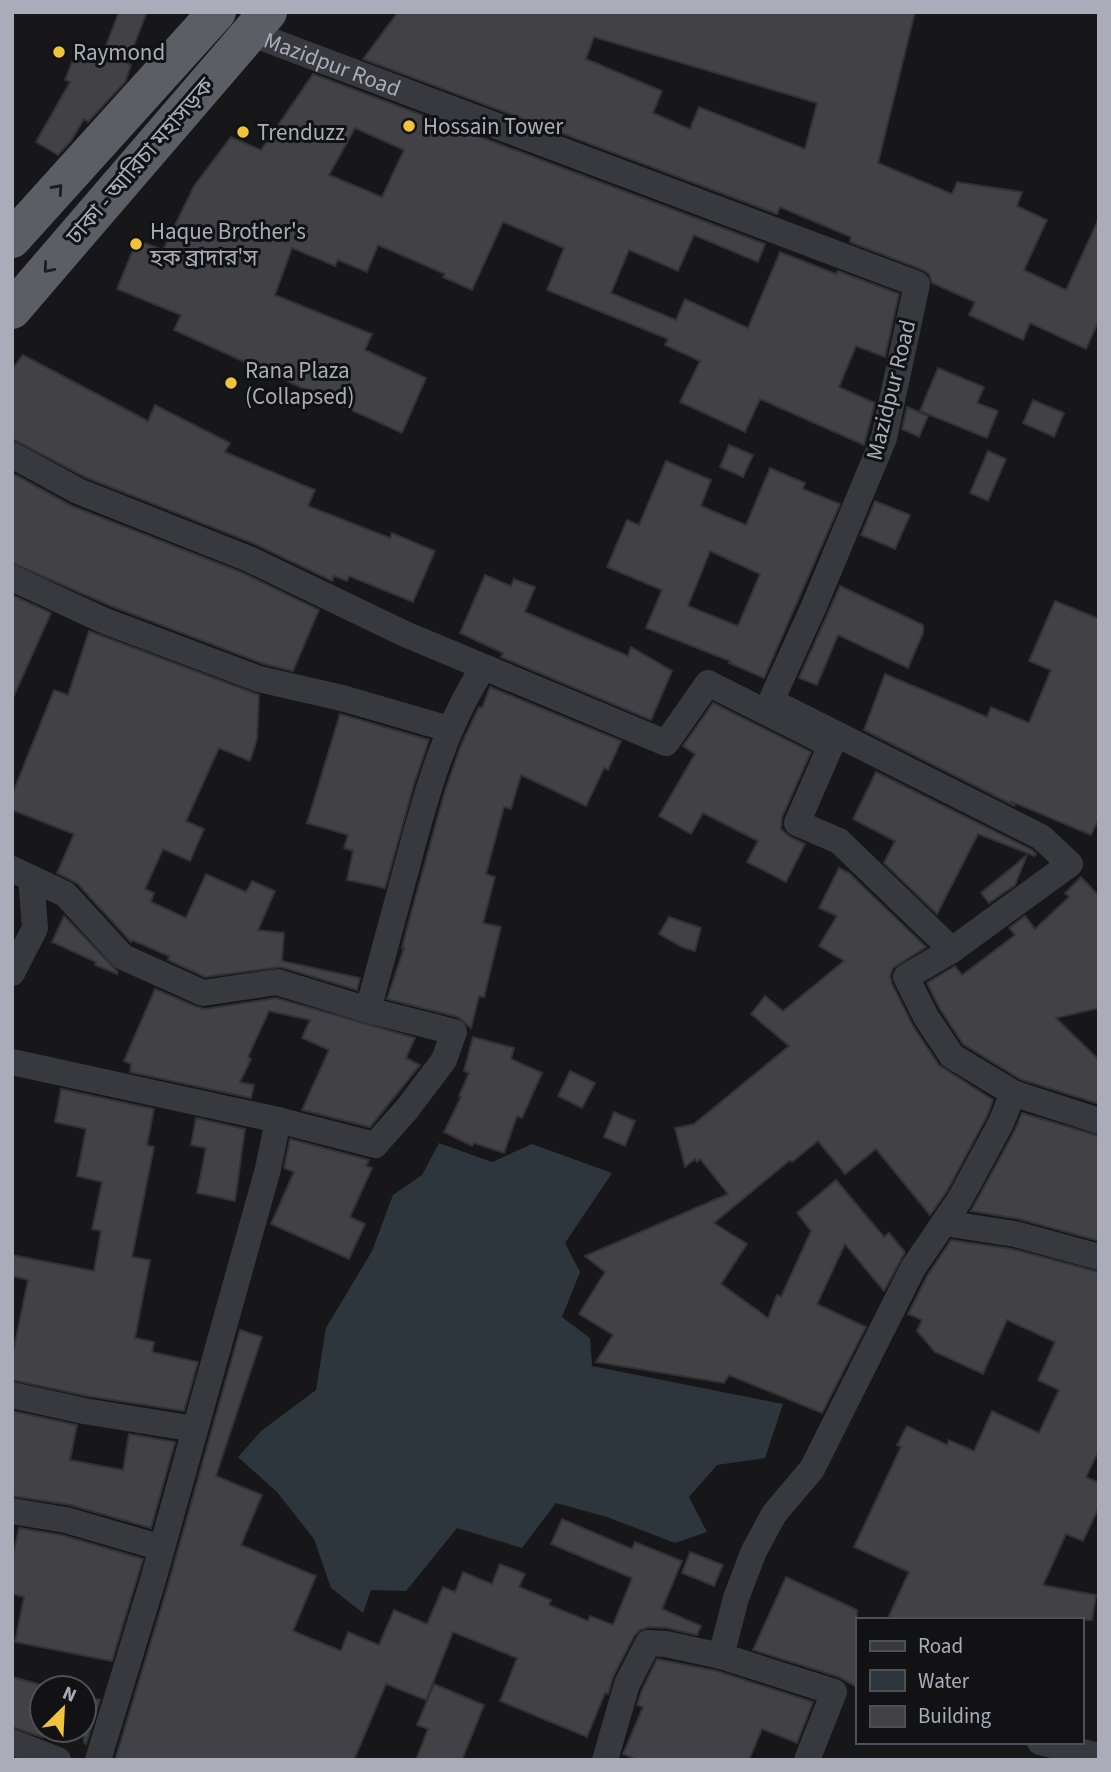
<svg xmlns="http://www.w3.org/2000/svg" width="1111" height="1772" font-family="'Source Sans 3','Noto Sans Bengali',sans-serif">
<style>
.water{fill:#2d353d}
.building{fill:#424246;stroke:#323135;stroke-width:2;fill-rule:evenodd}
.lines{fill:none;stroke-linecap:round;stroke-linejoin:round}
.minor{stroke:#38393e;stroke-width:26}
.trunk{stroke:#5c5e66;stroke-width:38}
.oneway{stroke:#1d1d20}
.poi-dot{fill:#f0c339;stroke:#121214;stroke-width:2.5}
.labels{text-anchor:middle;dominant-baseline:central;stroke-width:6;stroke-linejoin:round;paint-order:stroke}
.poi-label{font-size:23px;fill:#aaadb9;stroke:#121214;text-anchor:start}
.street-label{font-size:23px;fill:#aaadb9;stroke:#121214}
</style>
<rect width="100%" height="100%" fill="#171719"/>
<!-- water -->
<polygon class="water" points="439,1143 492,1162 532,1144 612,1173 565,1243 580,1272 562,1317 590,1338 592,1366 783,1404 765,1458 717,1465 689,1497 707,1532 675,1543 607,1517 556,1503 522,1548 457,1528 406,1591 371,1590 363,1613 331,1588 314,1539 277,1492 238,1457 261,1431 316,1390 326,1328 372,1251 393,1195 422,1175"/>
<!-- building -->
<g class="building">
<polygon points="119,12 147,12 127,63 131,65 125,82 88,122 84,119 71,141 58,155 36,142 70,82 65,80 79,44 103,53"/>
<path d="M398 12H915L878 163 952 194 957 182 1022 192 1017 206 1047 220 1024 270 1066 290 1099 218V320L1086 349 1030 323 1023 340 969 315 975 302 932 283 929 274 923 270 850 242 851 237 780 207 777 214 363 59ZM594 37 817 103 805 149 699 107 690 129 653 113 662 91 586 59Z"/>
<path d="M313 74 765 244 758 262 694 235 678 271 629 250 611 293 676 320 685 299 748 328 780 252 836 274 838 271 899 294 885 357 856 346 839 387 875 403 864 445 760 399 745 432 680 402 700 361 665 345 668 339 547 290 564 248 503 222 472 290 443 277 445 274 378 245 367 272 338 260 335 266 292 248 275 295 372 334 365 350 426 378 402 433 174 330 181 315 117 289 137 240 163 250 194 186 231 137 261 150ZM355 128 404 150 382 197 329 175Z"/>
<polygon points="23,355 148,421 155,405 230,443 225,452 315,490 308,506 390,538 392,533 435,551 413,602 349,576 347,581 334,576 332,581 255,544 85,477 12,439 12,369"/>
<polygon points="938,368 984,387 977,403 998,411 987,438 920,411"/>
<polygon points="1033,400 1064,413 1054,437 1023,423"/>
<polygon points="907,407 928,416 919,437 902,429"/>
<polygon points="729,445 753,455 743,477 720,467"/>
<polygon points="988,451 1006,459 988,501 970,493"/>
<path d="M666 461 711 480 701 506 746 525 770 468 805 483 803 489 840 504 764 678 729 663 730 661 646 628 662 590 607 567 627 520 639 525ZM710 551 760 574 738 626 688 606Z"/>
<polygon points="12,473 72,506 243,573 319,610 293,671 264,664 111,606 12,563"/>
<polygon points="875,501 910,515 895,549 861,535"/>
<polygon points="485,575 511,586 514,579 535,587 525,612 628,656 631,647 672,671 651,720 501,657 503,653 460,633"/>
<polygon points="840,586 923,625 923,633 908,668 838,635 817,685 799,678"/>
<polygon points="12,595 51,613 12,700"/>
<polygon points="1055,601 1099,619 1099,818 1091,835 1010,801 1015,806 864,730 885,674 987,717 991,707 1029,723 1051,670 1029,661"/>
<polygon points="89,631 259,695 257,739 250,761 219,748 186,821 204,829 190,861 163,849 145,889 154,893 151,902 186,918 206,874 246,892 252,881 275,891 258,930 284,933 282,961 360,978 357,990 281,967 205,977 168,960 169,956 132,940 131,942 77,883 57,873 74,834 12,810 12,795 54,690 68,695"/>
<polygon points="490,687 621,741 608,770 604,768 586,806 521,775 511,809 504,807 486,874 495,877 483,923 501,927 484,997 479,996 471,1028 458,1017 387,999 404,948 402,948 408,924 444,794 461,745 479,707 482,708"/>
<polygon points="713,703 811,752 782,817 781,829 790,837 805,844 786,882 747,862 758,841 703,813 691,834 659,816 695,754 683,746"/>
<polygon points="340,714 429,740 414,784 385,888 347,880 353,851 344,848 348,835 307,823"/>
<polygon points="876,772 1032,850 1036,854 1035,856 978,834 937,914 884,863 895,841 853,819"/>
<polygon points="1027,855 1015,885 989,903 981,893"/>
<polygon points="839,868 849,873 926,947 893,968 890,976 892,984 913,1026 939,1065 993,1100 987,1116 947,1191 930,1215 876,1149 845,1174 818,1141 792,1162 790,1160 714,1223 747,1244 721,1284 768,1318 777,1295 781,1297 811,1231 797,1213 836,1180 884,1237 889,1233 905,1252 884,1291 845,1244 817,1304 866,1327 822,1413 729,1375 724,1383 596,1362 613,1335 579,1314 605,1272 585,1256 728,1194 700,1159 697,1162 695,1159 685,1167 675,1128 694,1124 789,1046 751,1014 765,996 783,1011 844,961 819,946 837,916 819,908"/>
<polygon points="1081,877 1099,896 1099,1008 1056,1018 1099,1060 1099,1104 1020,1079 963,1044 940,1009 927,983 955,966 962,975 1015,935 1009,928 1025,916 1035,929 1069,897 1065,893"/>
<polygon points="64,916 118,972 117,974 95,965 96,962 52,942"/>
<polygon points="669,917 701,928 695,951 682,947 659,934"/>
<polygon points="155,989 197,1007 205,1009 276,998 415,1038 406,1058 420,1065 370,1127 302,1110 329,1050 302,1038 310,1020 269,1011 248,1057 251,1059 240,1082 254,1085 251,1098 130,1072 131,1064 124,1061"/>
<polygon points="473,1037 514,1048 511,1059 542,1073 522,1118 517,1116 504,1153 474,1143 472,1146 444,1132 461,1097 459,1096 469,1073 464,1071"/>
<polygon points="570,1071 595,1083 582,1108 558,1096"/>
<polygon points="61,1089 154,1109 147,1145 154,1147 132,1257 150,1260 135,1338 154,1342 152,1352 198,1362 184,1411 87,1396 12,1380 12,1357 28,1280 12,1276 12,1255 94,1271 101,1231 92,1229 102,1182 77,1176 86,1129 55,1122"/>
<polygon points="614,1112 635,1121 625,1146 604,1137"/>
<polygon points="1022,1113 1099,1136 1099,1241 1019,1219 971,1211 1015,1130"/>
<polygon points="196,1118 245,1129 235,1201 197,1193 206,1148 191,1145"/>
<polygon points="290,1139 369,1160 366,1166 372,1168 350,1217 365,1224 349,1259 271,1224 294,1172 284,1168"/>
<polygon points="951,1240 1012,1249 1099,1272 1099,1450 1086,1477 1099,1483 1099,1507 1083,1541 1066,1534 1043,1585 1096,1595 1092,1620 887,1620 909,1572 854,1547 901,1447 897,1445 907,1426 947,1445 949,1440 974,1451 992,1411 1039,1433 1059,1390 1038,1380 1055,1342 1007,1320 983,1374 935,1352 917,1331 922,1320 908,1314 927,1276"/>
<polygon points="240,1330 262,1337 216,1476 262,1495 241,1545 316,1576 293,1631 341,1651 348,1632 379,1645 394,1610 427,1624 443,1587 455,1592 463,1572 492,1584 500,1564 525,1574 519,1587 551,1600 549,1605 588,1621 590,1616 613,1625 632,1578 551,1544 562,1519 632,1549 635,1542 682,1561 662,1609 701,1626 697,1635 667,1628 649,1627 640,1630 634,1636 613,1677 608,1694 605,1693 587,1737 500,1701 517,1658 453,1632 426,1700 386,1684 354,1760 115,1760 168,1585"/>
<polygon points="12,1411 77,1425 70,1460 123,1470 129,1434 175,1442 151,1528 70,1505 12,1496"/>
<polygon points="19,1528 62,1535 143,1559 112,1661 15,1642 24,1597 12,1594 12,1559"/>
<polygon points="690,1552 723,1565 714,1586 682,1573"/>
<polygon points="786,1577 857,1610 857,1687 839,1677 753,1650"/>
<polygon points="657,1659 717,1671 813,1702 797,1743 762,1729 749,1760 638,1760 623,1754 643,1707 637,1705 642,1690"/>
<polygon points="12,1677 42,1685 42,1737 12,1727"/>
<polygon points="434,1684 484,1705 462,1760 416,1760 428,1729 417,1725"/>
<polygon points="84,1696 100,1700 86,1744 84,1743"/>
</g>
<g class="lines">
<!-- minor -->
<g class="minor">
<path id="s1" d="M250 33 917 284 884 438 814 606 771 701 1041 837 1070 864 952 950"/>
<polyline points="12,455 78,491 249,559 405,634 666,743 708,683 831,745 797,823 839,841 952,950 906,977 926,1017 952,1056 1013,1093 1001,1123 960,1199 913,1268 812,1469 774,1514 754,1551 736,1598 721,1656 834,1692 807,1760"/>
<polyline points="12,578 105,621 259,679 342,698 449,729"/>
<path d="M12 869 65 894 123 957 203 993 277 982 368 1010C381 962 394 914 407 866 425 798 444 728 483 668"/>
<polyline points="12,973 35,928 31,878"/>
<polyline points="12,1062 278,1120"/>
<polyline points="1013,1093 1099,1121"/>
<polyline points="944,1223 1015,1234 1099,1257"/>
<polyline points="12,1395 84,1411 195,1429"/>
<polyline points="12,1511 66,1520 162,1548"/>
<polyline points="12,1742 58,1760"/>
<polyline points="1040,1742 1099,1756"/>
<polyline points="98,1760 153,1580 268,1169 278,1120 375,1145 407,1109 444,1060 454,1032 368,1010"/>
<polyline points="605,1760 627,1684 648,1643 666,1644 721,1656"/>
</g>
<!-- trunk -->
<g class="trunk">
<polyline points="12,239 217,12"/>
<polyline points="12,310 268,12"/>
</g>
</g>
<!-- one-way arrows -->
<defs><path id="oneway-chevron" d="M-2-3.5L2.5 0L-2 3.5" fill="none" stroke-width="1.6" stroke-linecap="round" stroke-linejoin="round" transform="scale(1.75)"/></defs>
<g class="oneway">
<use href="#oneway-chevron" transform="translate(58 189) rotate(-48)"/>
<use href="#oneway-chevron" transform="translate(48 268) rotate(131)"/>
</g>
<!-- markers -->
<g class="poi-dot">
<circle cx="59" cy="52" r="7"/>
<circle cx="409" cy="126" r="7"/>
<circle cx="243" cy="132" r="7"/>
<circle cx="136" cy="244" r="7"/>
<circle cx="231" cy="383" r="7"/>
</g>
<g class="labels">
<!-- poi labels -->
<g class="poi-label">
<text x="73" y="52">Raymond</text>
<text x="423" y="126">Hossain Tower</text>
<text x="257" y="132">Trenduzz</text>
<text x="150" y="231">Haque Brother's<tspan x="150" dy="26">হক ব্রাদার'স</tspan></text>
<text x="245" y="370">Rana Plaza<tspan x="245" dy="26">(Collapsed)</tspan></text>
</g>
<!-- street labels -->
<g class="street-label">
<text stroke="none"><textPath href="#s1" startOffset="88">Mazidpur Road</textPath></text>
<text transform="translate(140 161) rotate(-49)">ঢাকা - আরিচা মহাসড়ক</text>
<text transform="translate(891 390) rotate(-76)">Mazidpur Road</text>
</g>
</g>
<!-- border -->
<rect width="1111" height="1772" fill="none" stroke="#aaadb9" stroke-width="28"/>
<!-- legend -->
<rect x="856" y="1618" width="228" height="126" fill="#121214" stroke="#4f5056" stroke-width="2"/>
<rect x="870" y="1641" width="35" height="10" fill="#38393e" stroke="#4f5056" stroke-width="2"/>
<text x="918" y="1653" font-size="21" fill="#aaadb9">Road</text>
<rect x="870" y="1670" width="35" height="21" fill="#2d353d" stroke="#4f5056" stroke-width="2"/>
<text x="918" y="1688" font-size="21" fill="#aaadb9">Water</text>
<rect x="870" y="1706" width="35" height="21" fill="#424246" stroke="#4f5056" stroke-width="2"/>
<text x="918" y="1723" font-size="21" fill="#aaadb9">Building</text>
<!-- north arrow -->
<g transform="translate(63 1709) rotate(24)"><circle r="33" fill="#121214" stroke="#4f5056" stroke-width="2"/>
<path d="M0-5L12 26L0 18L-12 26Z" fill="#f0c339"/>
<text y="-10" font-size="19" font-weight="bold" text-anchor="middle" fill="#aaadb9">N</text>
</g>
</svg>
